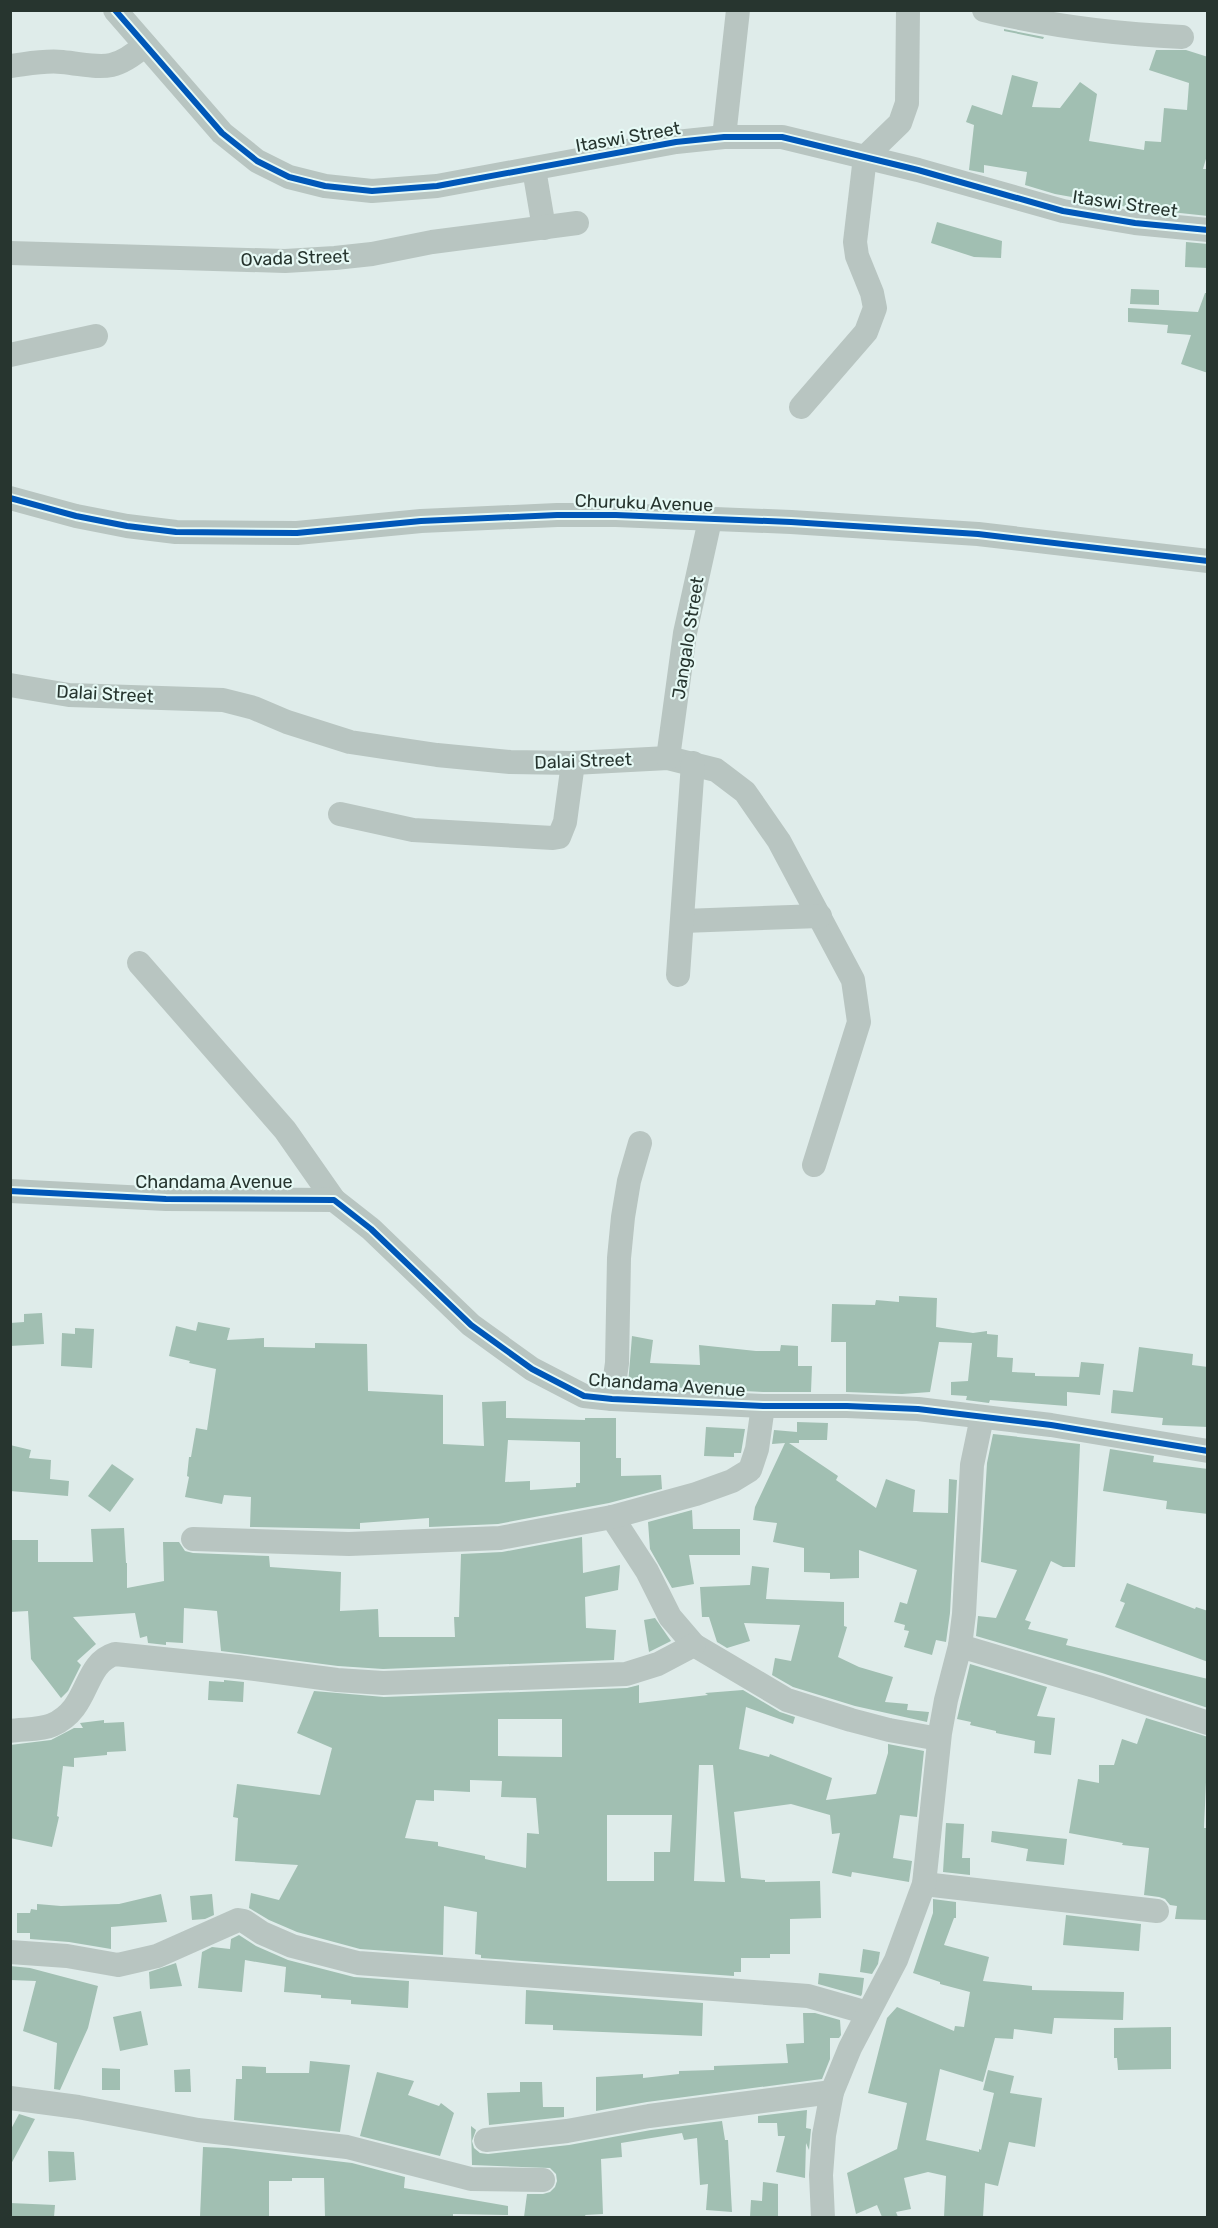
<svg xmlns="http://www.w3.org/2000/svg" width="1218" height="2228" font-family="Rubik,sans-serif">
<style>
.building{fill:#a1bfb2;fill-rule:evenodd}
.lines{fill:none;stroke-linecap:round;stroke-linejoin:round}
.minor{stroke:#b8c5c1;stroke-width:24}
.cycleway-casing{stroke:#e6f9f5;stroke-width:10}
.cycleway{stroke:#0057b8;stroke-width:6}
.labels{text-anchor:middle;dominant-baseline:central;stroke-width:4.5;stroke-linejoin:round;paint-order:stroke}
.street-label{font-size:18px;fill:#27352f;stroke:#e6f9f5}
</style>
<rect width="100%" height="100%" fill="#dfecea"/>
<!-- building -->
<g class="building">
<polygon points="1004,29 1044,37 1043,39 1004,31"/>
<polygon points="1156,50 1186,50 1208,57 1208,152 1203,169 1208,169 1208,216 1133,208 1055,194 1025,185 1027,172 984,165 984,173 969,170 974,125 966,122 972,105 1002,115 1012,75 1038,82 1032,107 1060,108 1080,82 1097,94 1089,141 1144,150 1145,141 1161,142 1164,108 1187,110 1189,83 1149,70"/>
<polygon points="937,222 1002,241 1001,258 974,257 931,243"/>
<polygon points="1186,242 1208,244 1208,268 1185,267"/>
<polygon points="1131,289 1159,290 1159,305 1130,304"/>
<polygon points="1205,293 1208,293 1208,373 1181,364 1191,335 1167,333 1168,325 1128,322 1128,308 1198,312"/>
<polygon points="899,1296 937,1298 936,1327 973,1333 987,1331 987,1334 998,1335 997,1357 1013,1358 1012,1372 1035,1373 1035,1376 1079,1377 1081,1362 1104,1364 1100,1395 1067,1392 1067,1406 990,1400 989,1403 966,1400 967,1396 951,1395 951,1382 968,1381 972,1343 939,1342 930,1392 902,1394 846,1392 846,1342 831,1342 832,1304 875,1305 876,1300 899,1302"/>
<polygon points="42,1313 44,1344 10,1346 10,1323 24,1322 24,1314"/>
<path d="M198 1322 230 1328 227 1340 264 1338V1347L315 1348V1343L367 1344 368 1391 443 1395V1444L484 1446 482 1402 506 1401V1418L585 1420V1418H616V1458H621V1476L661 1475 662 1489 609 1503 498 1524 429 1527V1518L360 1523V1529L250 1527 251 1497 224 1495 222 1504 185 1497 189 1477 187 1476 189 1457H191L196 1428 207 1430 216 1369 189 1363 190 1361 169 1356 176 1326 196 1331ZM508 1440 580 1442V1483H576V1487L530 1490V1481L505 1482Z"/>
<polygon points="75,1328 94,1329 92,1368 61,1366 62,1333 75,1334"/>
<polygon points="632,1336 653,1340 650,1363 700,1365 699,1345 756,1351 780,1351 781,1345 798,1346 798,1366 812,1366 811,1392 763,1392 628,1385"/>
<polygon points="1139,1347 1193,1354 1192,1365 1208,1367 1208,1427 1162,1425 1163,1418 1111,1413 1113,1390 1133,1392"/>
<polygon points="797,1422 828,1423 827,1440 799,1440 799,1443 789,1443 838,1476 836,1480 876,1508 886,1479 915,1490 913,1512 948,1513 949,1479 957,1480 950,1613 946,1642 936,1640 932,1655 904,1647 909,1631 904,1630 905,1625 894,1622 900,1602 907,1604 917,1570 859,1550 859,1578 830,1579 830,1573 804,1572 804,1548 773,1542 777,1523 753,1520 755,1507 785,1443 772,1444 774,1430 797,1432"/>
<polygon points="706,1427 745,1429 741,1453 734,1453 734,1457 704,1456"/>
<polygon points="993,1434 1080,1444 1075,1567 1063,1567 1051,1561 1025,1620 1031,1622 1028,1629 1068,1639 1066,1645 1208,1679 1208,1708 1102,1673 976,1636 978,1616 996,1618 1017,1570 981,1562 987,1463"/>
<polygon points="10,1445 31,1450 29,1458 51,1460 50,1479 69,1481 68,1496 10,1491"/>
<polygon points="1110,1449 1154,1456 1153,1462 1208,1469 1208,1514 1166,1509 1167,1501 1103,1491"/>
<polygon points="112,1464 134,1479 110,1512 88,1496"/>
<polygon points="692,1510 693,1529 740,1529 740,1555 689,1555 694,1584 672,1588 650,1549 648,1522"/>
<polygon points="124,1528 126,1563 127,1563 127,1588 164,1581 163,1542 179,1542 185,1551 193,1553 269,1556 270,1567 341,1572 340,1611 378,1609 379,1637 455,1637 454,1617 459,1617 461,1554 502,1552 582,1537 583,1573 620,1565 618,1590 585,1597 586,1628 616,1630 614,1660 383,1669 338,1666 221,1651 217,1611 184,1608 183,1643 166,1642 166,1645 148,1643 147,1636 140,1638 135,1613 73,1617 96,1644 77,1661 81,1665 68,1691 61,1698 31,1659 28,1611 10,1612 10,1540 38,1540 38,1562 93,1562 91,1529"/>
<polygon points="752,1566 769,1568 766,1599 844,1602 844,1626 847,1627 838,1657 859,1667 893,1677 885,1702 908,1704 907,1710 929,1712 927,1722 855,1706 793,1687 772,1675 775,1658 791,1661 800,1625 744,1623 750,1641 727,1648 717,1642 709,1617 702,1617 700,1587 750,1585"/>
<polygon points="1127,1583 1195,1609 1196,1607 1208,1611 1208,1662 1115,1627 1125,1603 1120,1601"/>
<polygon points="655,1618 671,1641 649,1652 644,1620"/>
<polygon points="970,1664 1047,1687 1037,1716 1055,1718 1051,1755 1034,1753 1035,1741 996,1733 996,1731 970,1725 971,1722 957,1719"/>
<polygon points="224,1680 244,1682 243,1702 208,1700 209,1681 224,1682"/>
<path d="M639 1685V1703L708 1695 705 1693 743 1690 780 1712 795 1717 793 1724 746 1707 739 1749 769 1757 770 1754 832 1778 826 1800 876 1794 888 1753V1744L924 1751 917 1817 900 1815 893 1858 912 1861 909 1882 852 1872 851 1877 832 1873 840 1833 832 1834 830 1815 791 1804 734 1812 741 1878 765 1880V1882L820 1881 821 1918 790 1919V1954H770V1958H741V1972H734V1976L481 1958V1955L475 1954 477 1912 444 1906 443 1955 360 1949 297 1932 269 1920 249 1908 251 1893 279 1900 298 1865 235 1861 238 1818 233 1817 237 1784 320 1795 332 1748 297 1733 314 1691 384 1697 627 1688ZM498 1719H562V1757L498 1756ZM699 1765H713L725 1882 694 1881ZM470 1780 502 1781 501 1797 536 1798 539 1834 527 1833 526 1868 485 1859V1856L438 1846V1842L405 1838 416 1800 434 1801V1790L470 1792ZM607 1815H672L670 1852H654V1881H607Z"/>
<polygon points="1146,1718 1208,1737 1208,1783 1206,1782 1204,1828 1208,1828 1208,1920 1175,1919 1177,1906 1170,1905 1165,1899 1159,1897 1144,1895 1149,1848 1122,1845 1123,1843 1069,1833 1078,1779 1099,1783 1099,1765 1114,1765 1122,1739 1137,1744"/>
<polygon points="104,1720 104,1723 124,1722 126,1751 107,1752 107,1755 74,1758 74,1767 63,1766 57,1816 59,1817 52,1847 10,1838 10,1745 51,1740 74,1728 83,1728 80,1723"/>
<polygon points="946,1823 964,1824 962,1858 970,1858 970,1875 943,1872"/>
<polygon points="992,1831 1067,1839 1064,1865 1026,1861 1028,1849 991,1842"/>
<polygon points="161,1894 167,1922 111,1927 111,1949 69,1942 30,1939 30,1933 17,1933 17,1913 30,1913 31,1909 37,1910 37,1904 61,1906 119,1904"/>
<polygon points="212,1894 214,1915 205,1919 192,1920 190,1896"/>
<polygon points="933,1899 956,1902 956,1918 954,1918 944,1945 989,1957 983,1981 1032,1986 1032,1990 1124,1992 1123,2020 1054,2018 1052,2034 1014,2029 1013,2039 995,2038 983,2082 940,2069 926,2140 979,2152 979,2149 981,2150 994,2093 983,2090 988,2070 1014,2076 1010,2093 1042,2098 1035,2147 1009,2142 998,2186 985,2183 983,2217 944,2217 946,2176 928,2172 904,2178 911,2209 896,2212 898,2217 882,2217 877,2205 856,2214 847,2173 897,2149 907,2103 868,2093 887,2018 897,2007 954,2031 955,2026 964,2027 970,1992 940,1984 940,1982 913,1973 933,1913"/>
<polygon points="1066,1915 1141,1924 1139,1951 1063,1945"/>
<polygon points="239,1935 256,1946 288,1960 354,1977 409,1981 408,2008 351,2004 351,2000 321,1998 321,1995 284,1992 286,1967 245,1960 242,1992 198,1988 202,1952 212,1947 230,1949 231,1939"/>
<polygon points="863,1949 880,1952 878,1964 872,1974 860,1972"/>
<polygon points="176,1963 182,1986 150,1989 149,1972"/>
<polygon points="10,1966 30,1968 98,1986 88,2028 60,2090 54,2089 57,2043 23,2031 36,1981 10,1980"/>
<polygon points="819,1973 864,1978 862,1994 861,1996 818,1984"/>
<polygon points="526,1990 703,2003 702,2036 553,2030 553,2025 525,2024"/>
<polygon points="141,2011 148,2045 120,2051 113,2017"/>
<polygon points="803,2013 815,2013 840,2020 841,2035 839,2038 830,2038 830,2059 822,2079 647,2102 596,2111 596,2077 643,2074 643,2078 679,2074 679,2071 714,2070 714,2066 788,2063 786,2044 804,2043"/>
<polygon points="1171,2027 1171,2069 1118,2070 1117,2058 1114,2058 1114,2028"/>
<polygon points="310,2061 350,2065 340,2132 234,2120 236,2079 242,2079 242,2066 266,2067 266,2073 309,2073"/>
<polygon points="102,2068 120,2069 120,2090 102,2090"/>
<polygon points="190,2069 191,2092 175,2092 174,2070"/>
<polygon points="377,2072 414,2081 408,2095 439,2106 441,2103 454,2113 440,2156 360,2136"/>
<polygon points="520,2082 542,2082 543,2107 564,2107 564,2117 489,2125 487,2093 520,2092"/>
<polygon points="807,2110 806,2128 811,2129 809,2150 806,2143 805,2178 776,2172 785,2136 778,2136 777,2123 758,2123 758,2116"/>
<polygon points="19,2114 35,2119 10,2166 10,2131"/>
<polygon points="722,2121 725,2140 728,2140 732,2212 706,2210 708,2184 700,2185 697,2138 684,2140 682,2133 621,2143 622,2157 601,2159 603,2214 585,2215 586,2217 524,2217 527,2194 543,2194 550,2192 555,2187 557,2181 556,2174 550,2168 472,2165 471,2126 476,2130 472,2141 474,2148 480,2153 488,2154 569,2145 651,2130"/>
<polygon points="203,2147 228,2148 352,2163 405,2177 404,2188 508,2206 508,2215 453,2214 453,2217 325,2217 324,2178 292,2178 292,2181 269,2181 269,2217 200,2217"/>
<polygon points="48,2151 74,2152 76,2180 49,2182"/>
<polygon points="763,2182 778,2184 778,2217 750,2217 751,2200 762,2201"/>
<polygon points="10,2203 55,2205 54,2217 10,2217"/>
</g>
<g class="lines">
<!-- minor -->
<g class="minor">
<polyline points="115,10 222,133 257,161 289,177 325,186 372,191 437,186 676,142 724,137 782,137 918,170 1063,211 1135,223 1208,230"/>
<path d="M984 10C1049 26 1115 34 1182 37"/>
<path d="M10 66C27 64 45 60 62 62 101 66 112 74 145 45"/>
<polyline points="724,137 738,10"/>
<polyline points="534,169 544,228"/>
<polyline points="10,253 285,261 335,258 372,254 432,242 577,223"/>
<polyline points="10,355 96,336"/>
<polyline points="801,407 866,332 875,308 872,293 857,256 855,242 865,157 900,123 907,103 908,10"/>
<polyline points="10,498 76,516 127,526 176,532 297,533 421,521 557,515 616,515 791,522 978,534 1208,561"/>
<polyline points="10,685 69,695 223,700 254,708 287,722 350,742 437,755 510,762 573,763 668,758 716,770 745,792 779,841 853,980 859,1022 814,1165"/>
<polyline points="668,758 685,633 710,520"/>
<polyline points="340,814 413,830 553,838 559,837 565,822 573,763"/>
<polyline points="683,921 820,916"/>
<polyline points="139,963 285,1130 334,1200"/>
<polyline points="678,975 693,763"/>
<polyline points="10,1191 166,1199 334,1200 371,1229 471,1325 532,1369 584,1396 612,1399 763,1406 847,1406 918,1409 1051,1425 1208,1451"/>
<polyline points="612,1399 617,1363 619,1258 623,1217 629,1181 640,1143"/>
<polyline points="612,1517 647,1571 670,1617 694,1645 787,1700 851,1720 889,1730 939,1739"/>
<polyline points="193,1539 349,1544 500,1538 612,1517 696,1494 732,1481 750,1470 757,1449 763,1406"/>
<polyline points="960,1646 1098,1687 1208,1723"/>
<path d="M10 1731C23 1729 41 1730 52 1725 91 1708 82 1664 115 1654L239 1667 337 1680 383 1683 626 1674 658 1664 694 1645"/>
<polyline points="924,1884 1157,1911"/>
<polyline points="10,1952 67,1956 118,1965 157,1956 238,1920 244,1921 262,1933 292,1946 358,1963 808,1996 868,2013"/>
<polyline points="10,2098 78,2107 198,2130 347,2147 471,2179 543,2180"/>
<polyline points="486,2140 567,2131 649,2116 832,2092"/>
<polyline points="823,2218 821,2175 824,2135 832,2092 850,2048 896,1960 924,1884 940,1733 946,1700 960,1646 964,1614 972,1465 982,1417"/>
</g>
<defs>
<g id="cycleway">
<polyline points="115,10 222,133 257,161 289,177 325,186 372,191 437,186 676,142 724,137 782,137 918,170 1063,211 1135,223 1208,230"/>
<polyline points="10,498 76,516 127,526 176,532 297,533 421,521 557,515 616,515 791,522 978,534 1208,561"/>
<polyline points="10,1191 166,1199 334,1200 371,1229 471,1325 532,1369 584,1396 612,1399 763,1406 847,1406 918,1409 1051,1425 1208,1451"/>
</g>
</defs>
<!-- cycleway casing -->
<use href="#cycleway" class="cycleway-casing"/>
<!-- cycleway -->
<use href="#cycleway" class="cycleway"/>
</g>
<g class="labels">
<!-- street labels -->
<g class="street-label">
<text transform="translate(628 137) rotate(-10)">Itaswi Street</text>
<text transform="translate(1125 204) rotate(8)">Itaswi Street</text>
<text transform="translate(295 258) rotate(-2)">Ovada Street</text>
<text transform="translate(644 503) rotate(2)">Churuku Avenue</text>
<text transform="translate(688 638) rotate(-81)">Jangalo Street</text>
<text transform="translate(105 694) rotate(3)">Dalai Street</text>
<text transform="translate(583 761) rotate(-2)">Dalai Street</text>
<text x="214" y="1182">Chandama Avenue</text>
<text transform="translate(667 1385) rotate(4)">Chandama Avenue</text>
</g>
</g>
<!-- border -->
<rect width="1218" height="2228" fill="none" stroke="#27352f" stroke-width="24"/>
</svg>
